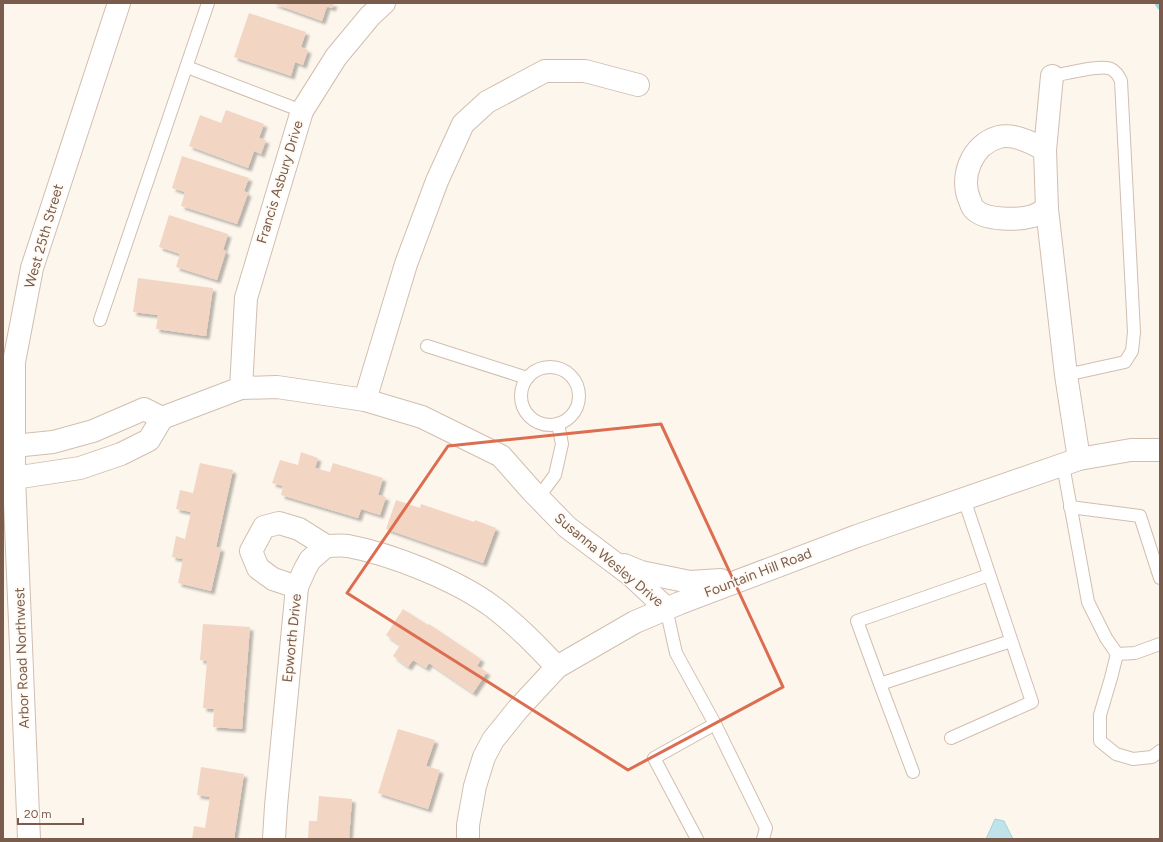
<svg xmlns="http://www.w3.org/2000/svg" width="1163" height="842" font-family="Figtree,sans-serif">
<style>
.water{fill:#bfe3e8;stroke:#a5d3da}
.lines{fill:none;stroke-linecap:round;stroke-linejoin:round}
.stream{stroke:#a5d3da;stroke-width:7}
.building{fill:#f3d5c3;filter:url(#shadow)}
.service-casing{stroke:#d1beb0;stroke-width:14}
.minor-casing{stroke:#d1beb0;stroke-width:24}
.tertiary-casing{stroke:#d1beb0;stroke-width:24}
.service{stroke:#fff;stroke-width:12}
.minor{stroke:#fff;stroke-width:22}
.tertiary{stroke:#fff;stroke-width:22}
.marked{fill:none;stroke:#dc6d51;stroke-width:3;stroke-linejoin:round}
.labels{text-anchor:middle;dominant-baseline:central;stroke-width:3.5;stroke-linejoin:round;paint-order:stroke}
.street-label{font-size:14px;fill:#7a5c4d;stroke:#fffaf3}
</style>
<defs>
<filter id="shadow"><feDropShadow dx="3.5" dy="3.5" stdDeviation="1" flood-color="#0004"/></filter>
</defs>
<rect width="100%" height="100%" fill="#fdf6ec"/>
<!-- water -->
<polygon class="water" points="995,819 1004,821 1013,839 986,839"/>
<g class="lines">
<!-- stream -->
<polyline class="stream" points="1158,3 1160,6"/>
</g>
<!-- building -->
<g class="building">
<polygon points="272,3 334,3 332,8 327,6 322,21"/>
<polygon points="249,13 306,32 301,47 308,50 303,65 295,62 291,76 234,57"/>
<polygon points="226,110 264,124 259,138 266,140 261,154 254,151 248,168 189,146 200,115 221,123"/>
<polygon points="182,156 249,178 244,191 248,193 237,224 181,206 185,192 172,188"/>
<polygon points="169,215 228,234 223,250 226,251 217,280 176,267 180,254 159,247"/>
<polygon points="138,278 213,288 206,336 156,329 158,315 133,312"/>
<polygon points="301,452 318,458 315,468 330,472 333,463 383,478 378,495 386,497 380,515 361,509 358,518 281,495 283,486 272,483 280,460 298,465"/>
<polygon points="200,463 233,470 216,547 221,548 211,591 178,583 183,559 172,557 176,536 185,539 191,512 176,509 180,490 193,493"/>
<polygon points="396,500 420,508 421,504 474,522 475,520 496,528 483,563 386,529"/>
<polygon points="403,609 428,625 429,624 481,659 477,666 487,672 473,693 429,663 426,668 413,660 408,667 393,656 400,645 386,635"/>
<polygon points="203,624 250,627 242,729 213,727 214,709 203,708 207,661 200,660"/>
<polygon points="398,729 435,740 426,766 440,770 428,809 378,793"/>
<polygon points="201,767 244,774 234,839 192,839 194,826 205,828 210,797 197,795"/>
<polygon points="319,796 352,799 349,839 308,839 309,821 317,821"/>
</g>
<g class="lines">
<defs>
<g id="service">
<polyline points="187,67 302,111"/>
<path d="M1052 76C1064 74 1102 64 1111 69 1117 72 1119 76 1121 81L1134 332 1132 351 1125 362 1066 375"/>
<polyline points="100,320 208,3"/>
<polyline points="427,346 527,378"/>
<circle cx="550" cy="396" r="29"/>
<polyline points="1063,465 1088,602 1106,638 1117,654 1111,678 1100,715 1100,741 1116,754 1133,759 1152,757 1160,751"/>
<polyline points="538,498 555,475 562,444 558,424"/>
<polyline points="1070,507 1140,516 1160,578"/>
<polyline points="989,575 857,621 880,684 1011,641"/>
<polyline points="666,608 676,653 715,724 766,828 763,839"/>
<polyline points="1117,654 1135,653 1160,644"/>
<polyline points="880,684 913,772"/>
<polyline points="951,738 1032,702 964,499"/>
<polyline points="697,839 654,758 715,724"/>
</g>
<g id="minor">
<polyline points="1052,76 1045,150 1047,209 1066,375 1079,459"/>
<path d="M1045 150C1033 143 1014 133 999 137 972 144 959 177 970 201 971 203 972 208 974 209 985 221 1019 220 1033 216 1038 214 1043 211 1047 209"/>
<polyline points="241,388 246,298 302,111 336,57 370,16 384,3"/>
<polyline points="365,400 406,264 437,181 463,124 487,102 545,71 585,71 638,85"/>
<polyline points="14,446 53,442 93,431 144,409 162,418"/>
<polyline points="3,474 14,478 80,468 121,454 149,440 162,418 241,388 277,387 365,400 422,417 501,456 532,491 567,527 632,576 666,608"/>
<polyline points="624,565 641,572 690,582 721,580"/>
<polyline points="297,587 273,579 258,568 251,551 264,527 279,523 299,529 326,546"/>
<path d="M274 839 276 806 297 587 305 569 310 560 326 546C333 546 341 545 348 546 391 554 457 580 493 607 517 625 537 646 557 667"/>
<polyline points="468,839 468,825 475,786 484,757 493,740 518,709 557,667 635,622 680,603 857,536 1079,459 1131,450 1160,450"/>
</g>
<polyline id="tertiary" points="29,839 14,478 14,362 32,268 119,3"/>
</defs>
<!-- service casing -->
<use href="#service" class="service-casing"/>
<!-- minor casing -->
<use href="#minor" class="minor-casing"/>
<!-- tertiary casing -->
<use href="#tertiary" class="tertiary-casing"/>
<!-- service -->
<use href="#service" class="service"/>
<!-- minor -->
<use href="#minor" class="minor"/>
<!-- tertiary -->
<use href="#tertiary" class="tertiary"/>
</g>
<!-- marked area -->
<path class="marked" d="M661 424 783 687 628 770 347 593 448 446Z"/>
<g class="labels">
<!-- street labels -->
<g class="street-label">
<text transform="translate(280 182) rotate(-73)">Francis Asbury Drive</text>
<text transform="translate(44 236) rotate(-74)">West 25th Street</text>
<text transform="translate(609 560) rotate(40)">Susanna Wesley Drive</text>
<text transform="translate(758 573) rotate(-21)">Fountain Hill Road</text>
<text transform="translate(292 638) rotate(-84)">Epworth Drive</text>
<text transform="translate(22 658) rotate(-92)">Arbor Road Northwest</text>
</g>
</g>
<!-- border -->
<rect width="1163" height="842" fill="none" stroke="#7a5c4d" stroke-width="8"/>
<!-- scale -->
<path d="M18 818v6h65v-6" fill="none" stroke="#7a5c4d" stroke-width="2"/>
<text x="24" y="818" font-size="12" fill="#7a5c4d" stroke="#fffaf3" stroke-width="3" paint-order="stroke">20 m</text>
</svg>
